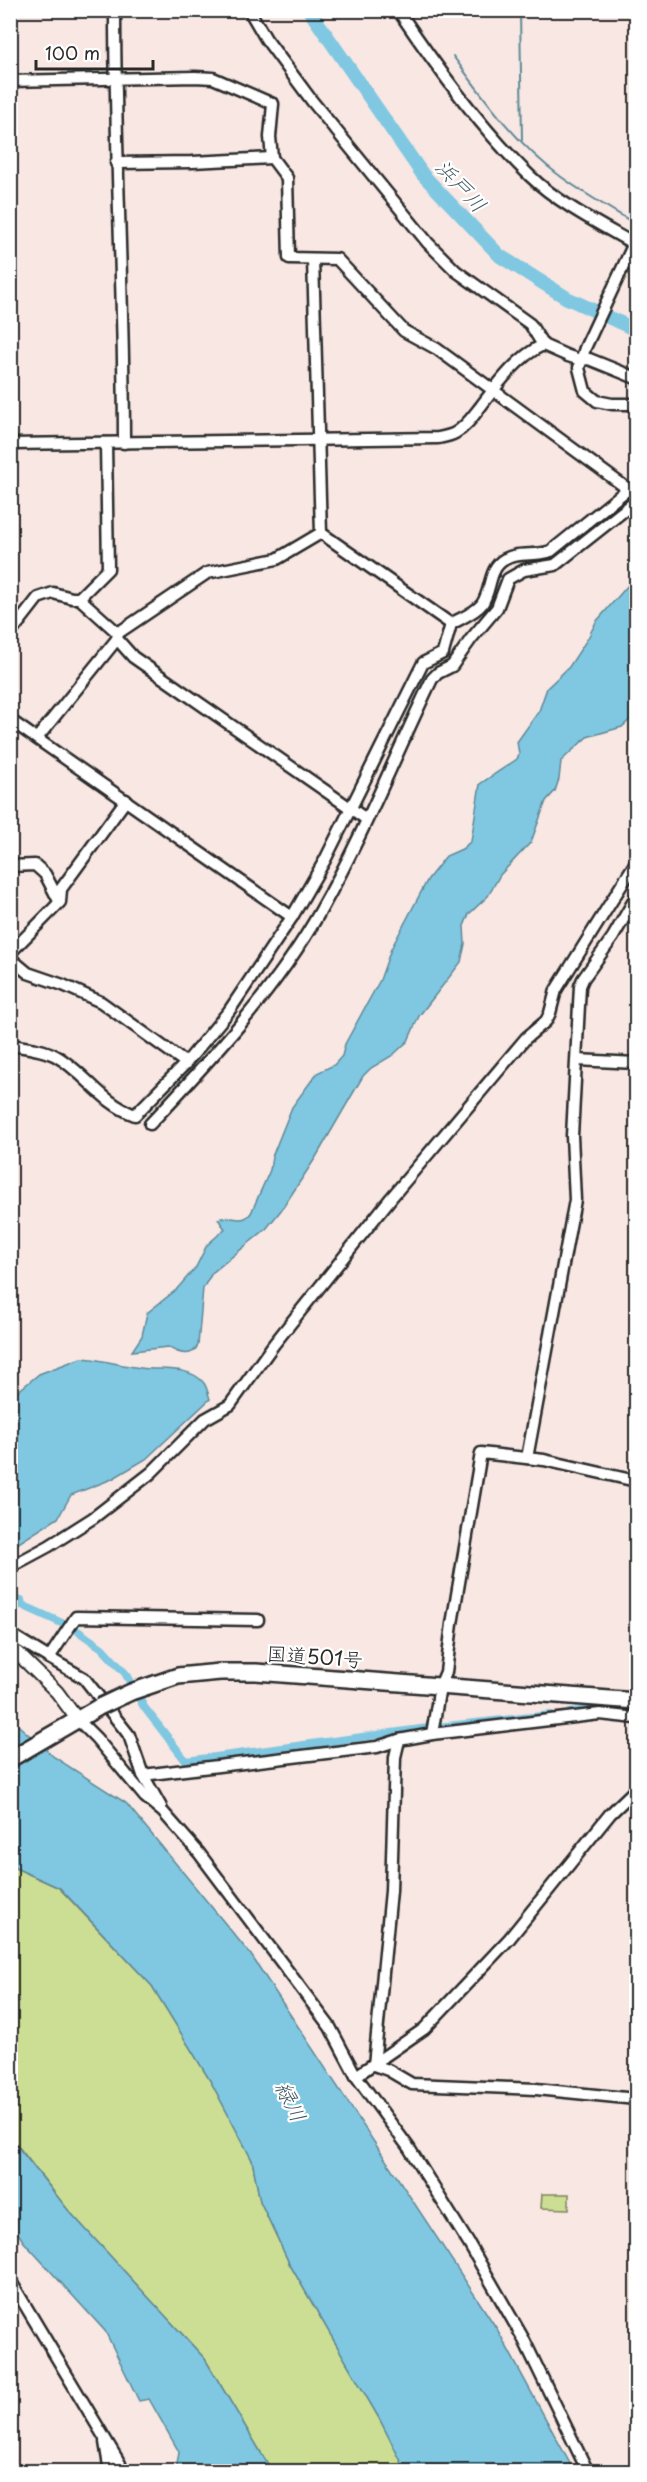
<svg xmlns="http://www.w3.org/2000/svg" width="647" height="2482" font-family="'Playpen Sans','Klee One',sans-serif">
<style>
.green{fill:#ccde93;stroke:#7c845f;stroke-width:1.5}
.water{fill:#80c7e1;stroke:#5e8998;stroke-width:1.5}
.lines{fill:none;stroke-linecap:round;stroke-linejoin:round}
.stream{stroke:#5e8998;stroke-width:2}
.canal{stroke:#80c7e1;stroke-width:8}
.river{stroke:#80c7e1;stroke-width:14}
.minor-casing{stroke:#2b2b2b;stroke-width:15}
.major-casing{stroke:#2b2b2b;stroke-width:16}
.highway-casing{stroke:#2b2b2b;stroke-width:20}
.minor{stroke:#fff;stroke-width:10}
.major{stroke:#fff;stroke-width:12}
.highway{stroke:#fff;stroke-width:15}
.highway-bridge-casing{stroke:#2b2b2b;stroke-width:20;stroke-linecap:butt}
.highway-bridge{stroke:#fff;stroke-width:15}
.labels{text-anchor:middle;dominant-baseline:central;stroke-width:4.5;stroke-linejoin:round;paint-order:stroke}
.street-label{font-size:20px;fill:#2b2b2b;stroke:#fff}
.water-label{font-size:21px;font-style:italic;fill:#445a62;stroke:#fff}
</style>
<rect width="100%" height="100%" fill="#f8e7e2"/>
<filter id="ink" filterUnits="userSpaceOnUse"><feTurbulence type="fractalNoise" baseFrequency=".0167" numOctaves="2"/><feDisplacementMap in="SourceGraphic" scale="12" xChannelSelector="R" yChannelSelector="G"/><feConvolveMatrix kernelMatrix="1 2 1 2 8 2 1 2 1" color-interpolation-filters="sRGB"/></filter>
<g filter="url(#ink)">
<!-- green -->
<g class="green">
<polygon points="11,1866 59,1888 152,1986 211,2082 252,2160 260,2201 290,2265 379,2418 406,2471 272,2471 205,2359 68,2210 11,2137"/>
<polygon points="542,2194 569,2194 569,2209 541,2208"/>
</g>
<!-- water -->
<g class="water">
<path d="M636 576V714L622 727 587 737 561 761 559 779 555 791 546 801 531 842 500 875 488 896 469 914 464 926 465 944 461 962 419 1016 408 1041 393 1055 371 1068 363 1076 316 1157 282 1209 266 1229 212 1273 203 1288 198 1345C192 1359 178 1353 168 1347L132 1351 142 1336 147 1313 176 1290 196 1267 207 1245 225 1229 218 1219C231 1213 241 1226 251 1213L270 1170 272 1157 292 1107 317 1073 334 1065 342 1056 345 1044 380 980 391 949 428 879 446 856 462 849 471 841 480 784 517 759 519 754 517 742 539 711 547 688 569 667 588 638 596 622Z"/>
<path d="M81 1358C102 1359 121 1366 141 1368 160 1371 188 1365 203 1382 207 1386 208 1394 210 1399L146 1459 112 1479 71 1495 58 1518 11 1548V1397L39 1374Z"/>
<polygon points="11,1719 54,1757 126,1803 251,1955 497,2329 574,2471 406,2471 379,2418 290,2265 260,2201 252,2160 211,2082 152,1986 60,1888 11,1866"/>
<polygon points="10,2137 68,2210 205,2359 272,2471 176,2471 179,2452 149,2399 139,2401 105,2331 23,2241 11,2222"/>
</g>
<g class="lines">
<!-- stream -->
<g class="stream">
<polyline points="520,10 522,140"/>
<path d="M453 56C485 99 516 144 560 176 583 193 609 208 634 223"/>
</g>
<!-- canal -->
<g class="canal">
<polyline points="21,1600 22,1605 75,1629 102,1648 125,1673 144,1707 186,1761 428,1728 551,1715"/>
<polyline points="570,1713 600,1707 636,1711"/>
</g>
<!-- river -->
<polyline class="river" points="309,10 423,175 500,256 567,298 636,330"/>
<defs>
<g id="minor">
<path d="M115 10C115 155 124 299 124 443"/>
<polyline points="249,10 266,39 312,101 428,243 456,271 530,324 543,345"/>
<path d="M398 10C435 65 483 131 530 176 558 203 601 225 634 244"/>
<polyline points="10,81 195,77 213,78 273,104 270,137 272,158 287,178 289,258 337,259 404,331 437,349 636,495"/>
<polyline points="116,163 192,162 272,158"/>
<polyline points="636,239 585,348 579,368 585,391 597,401 612,404 636,404"/>
<polyline points="313,259 321,533"/>
<path d="M10 444 438 438C443 437 450 436 455 433 466 427 473 416 481 406 497 385 518 356 543 345L568 356 580 360 589 359 636 378"/>
<polyline points="321,533 451,624"/>
<polyline points="79,598 118,633"/>
<polyline points="10,634 38,598 53,593 72,598 79,598 108,569 106,443"/>
<polyline points="117,639 133,657 366,819"/>
<polyline points="10,720 292,917"/>
<polyline points="38,737 117,639 118,633 207,573 277,559 321,533"/>
<polyline points="10,866 35,865 45,874 58,899"/>
<polyline points="10,953 60,902 61,889 126,800"/>
<polyline points="10,958 28,973 63,985 101,1002 186,1063"/>
<path d="M10 1045C24 1047 44 1049 56 1056 86 1073 101 1103 135 1115L186 1063 229 1011 292 917 325 860 423 663 443 653 451 624C461 618 475 613 482 604 492 590 488 568 505 559 518 551 537 557 551 551L628 489"/>
<polyline points="577,1060 636,1063"/>
<path d="M150 1124C212 1058 276 990 321 910 363 836 395 756 432 679L438 673 452 666 471 639 497 608 508 579 524 570 555 565 636 501"/>
<polyline points="527,1458 575,1200 572,1136 580,986 583,979 613,937 636,897"/>
<polyline points="10,1567 49,1546 93,1518 151,1473 205,1419 230,1405 274,1344 391,1198 526,1038 546,1021 550,1013 556,990 636,862"/>
<polyline points="10,1634 49,1658"/>
<polyline points="77,1719 96,1738 145,1797 163,1812 199,1853 330,2027 356,2076 409,2148 469,2244 523,2338 588,2472"/>
<polyline points="432,1734 440,1686 446,1672 452,1624 481,1453 544,1460 636,1481"/>
<polyline points="143,1775 377,1747 399,1740 432,1734 600,1714 636,1718"/>
<polyline points="161,1807 143,1775 129,1735 84,1678 49,1658 76,1617 258,1620"/>
<polyline points="374,2065 391,1891 395,1757 399,1740"/>
<polyline points="374,2065 388,2070 412,2084 536,2089 636,2099"/>
<polyline points="356,2076 424,2029 509,1939 610,1814 636,1789"/>
<polyline points="10,2280 125,2472"/>
<polyline points="105,2442 110,2472"/>
</g>
<polyline id="major" points="10,1646 57,1692 77,1719"/>
<g id="highway">
<polyline points="220,1672 256,1672 636,1701"/>
<polyline points="10,1759 99,1707"/>
</g>
</defs>
<!-- minor casing -->
<use href="#minor" class="minor-casing"/>
<!-- major casing -->
<use href="#major" class="major-casing"/>
<!-- highway casing -->
<use href="#highway" class="highway-casing"/>
<!-- minor -->
<use href="#minor" class="minor"/>
<!-- major -->
<use href="#major" class="major"/>
<!-- highway -->
<use href="#highway" class="highway"/>
<defs>
<polyline id="highway-bridge" points="99,1707 131,1692 178,1676 220,1672"/>
</defs>
<!-- highway-bridge casing -->
<use href="#highway-bridge" class="highway-bridge-casing"/>
<!-- highway-bridge -->
<use href="#highway-bridge" class="highway-bridge"/>
</g>
</g>
<g class="labels">
<!-- street labels -->
<g class="street-label">
<text transform="translate(315 1656) rotate(4)">国道501号</text>
</g>
<!-- water labels -->
<g class="water-label">
<text transform="translate(462 185) rotate(47)">浜戸川</text>
<text transform="translate(292 2101) rotate(64)">緑川</text>
</g>
</g>
<!-- margin -->
<rect width="647" height="2482" fill="none" stroke="#fff" stroke-width="36"/>
<rect x="18" y="18" width="611" height="2446" fill="none" stroke="#2b2b2b" stroke-width="2" filter="url(#ink)"/>
<!-- scale -->
<path d="M36 60v9h117v-9" fill="none" stroke="#2b2b2b" stroke-width="3"/>
<text x="45" y="60" font-size="18" fill="#2b2b2b" stroke="#ffffff" stroke-width="4.5" paint-order="stroke">100 m</text>
</svg>
